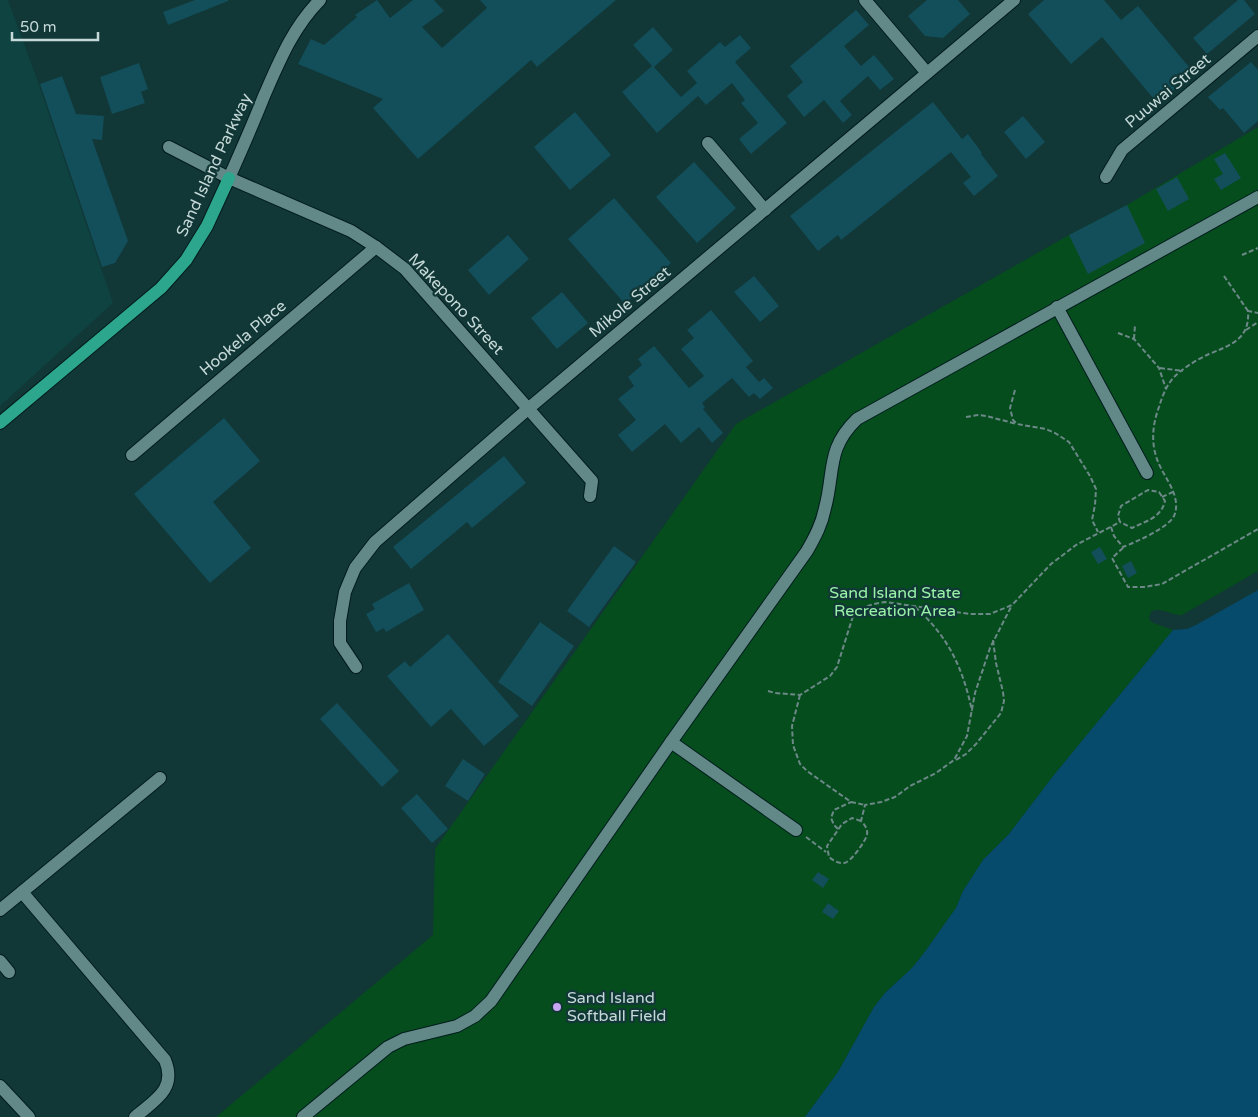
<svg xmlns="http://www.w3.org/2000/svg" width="1258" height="1117" font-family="'Varela Round',sans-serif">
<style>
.built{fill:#0e4342}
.green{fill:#064d1e}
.water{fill:#074b6c}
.building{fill:#134e5b}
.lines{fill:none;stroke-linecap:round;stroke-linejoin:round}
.minor-casing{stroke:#011d1d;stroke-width:14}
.major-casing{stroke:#011d1d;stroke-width:14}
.path{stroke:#6c8988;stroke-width:2;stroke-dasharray:5 2.5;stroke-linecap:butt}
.minor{stroke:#628987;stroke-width:12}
.major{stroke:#2da68e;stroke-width:12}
.poi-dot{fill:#c6a6f0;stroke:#113736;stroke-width:2}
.labels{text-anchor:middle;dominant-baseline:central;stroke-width:4.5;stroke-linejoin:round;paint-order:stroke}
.street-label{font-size:16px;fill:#c5d9d8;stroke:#113736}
.park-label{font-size:16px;fill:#99f2a7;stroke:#113736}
.poi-label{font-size:16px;fill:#c5d9d8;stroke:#113736;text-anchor:start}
</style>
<rect width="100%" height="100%" fill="#113736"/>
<!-- built -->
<polygon class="built" points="0,0 8,0 38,82 113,303 0,406"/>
<!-- green -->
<path class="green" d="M1258 127V571L1182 615C1171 616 1160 606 1151 612L1149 617 1151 622 1173 630 1054 775 1009 834 983 860 963 891 956 908 924 953 912 968 885 993 874 1007 838 1072 805 1117H216L433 935 435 849 736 424 1069 235 1127 205Z"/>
<!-- water -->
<polygon class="water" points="1258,590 1258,1117 805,1117 838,1072 874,1007 885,993 912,968 924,953 956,908 963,891 983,860 1009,834 1054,775 1173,630 1187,629 1196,625"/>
<!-- building -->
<g class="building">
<polygon points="195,0 228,0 228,1 168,25 163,12"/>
<polygon points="377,0 390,18 413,0 434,0 444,11 422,27 442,48 487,8 480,0 616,0 537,67 531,60 418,159 373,108 383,99 298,64 311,39 324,45 357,17 355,15"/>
<polygon points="927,0 958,0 970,14 943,38 925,36 908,16"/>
<polygon points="1044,0 1104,0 1121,20 1138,6 1194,73 1158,104 1102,37 1071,64 1028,14"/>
<polygon points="1238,0 1244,0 1255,14 1207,54 1193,38"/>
<polygon points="856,10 869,25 844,46 861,66 874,55 894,79 880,90 868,76 840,101 852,115 843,123 824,100 804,117 787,96 803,82 790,66"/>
<polygon points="653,27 673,50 654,67 681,97 697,83 687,71 720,42 725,47 740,35 751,48 735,62 787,123 751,154 739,139 758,123 741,103 745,100 732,83 706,105 698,96 657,133 622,92 652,66 633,45"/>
<polygon points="1251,62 1258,70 1258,121 1244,133 1223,108 1220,110 1208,97"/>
<polygon points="139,63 148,89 141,92 145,103 112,114 100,77"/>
<polygon points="62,76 76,114 104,116 102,140 92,139 128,241 115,263 102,267 40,84"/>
<polygon points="933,102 962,139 968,134 982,153 981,154 998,176 974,196 963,183 971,177 951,152 841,240 838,235 818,251 790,216"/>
<polygon points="575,112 611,155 570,190 534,147"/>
<polygon points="1023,116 1045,142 1026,159 1004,132"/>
<polygon points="1225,153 1241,178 1221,190 1214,179 1223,174 1214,159"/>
<polygon points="694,162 736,208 697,243 656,197"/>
<polygon points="1177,177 1189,199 1168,211 1156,189"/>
<polygon points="614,198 671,263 625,304 568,239"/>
<polygon points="1127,205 1145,243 1088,274 1069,235"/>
<polygon points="508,235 529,259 489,295 468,270"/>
<polygon points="754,276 779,306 760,322 734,292"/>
<polygon points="562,292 588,323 557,349 531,318"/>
<polygon points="711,310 753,361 746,367 759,382 764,378 773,388 760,399 754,393 749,397 732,378 702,403 705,407 703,409 723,433 712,443 699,427 681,443 665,424 632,452 618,435 636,420 618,399 634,386 628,377 642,365 638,359 654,346 689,388 704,376 681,349 694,338 687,330"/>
<polygon points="224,418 260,461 213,502 251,548 210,583 134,494"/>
<polygon points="504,456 526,483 472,528 467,522 411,569 393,547"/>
<polygon points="614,546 636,562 589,627 567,611"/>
<polygon points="1100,547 1107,559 1098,564 1091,552"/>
<polygon points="1131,561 1137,573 1128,578 1122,566"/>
<polygon points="409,583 424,610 386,632 384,628 376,632 366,614 375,609 372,604"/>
<polygon points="540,622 574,646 532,706 498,682"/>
<polygon points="448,634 519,716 484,746 451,709 431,727 387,676 405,661 410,667"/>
<polygon points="337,703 399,771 382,787 320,719"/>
<polygon points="463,759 485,774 468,801 445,786"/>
<polygon points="417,794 448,829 432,843 401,808"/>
<polygon points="818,872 829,879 823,888 812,880"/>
<polygon points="828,903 839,911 833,919 822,912"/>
</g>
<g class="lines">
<defs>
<g id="minor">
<polyline points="865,0 927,73"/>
<polyline points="708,143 765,210"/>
<polyline points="169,147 229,178 351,231 376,247 405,269 592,481 590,496"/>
<polyline points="1106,177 1122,150 1258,36"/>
<path d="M229 178C241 151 253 124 264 96 279 62 293 27 320 0"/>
<polyline points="1057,307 1147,473"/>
<polyline points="132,455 376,247"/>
<polyline points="356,667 340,643 340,621 345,592 355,568 375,542 529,408 1014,0"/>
<polyline points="671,742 796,830"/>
<polyline points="0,910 22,892"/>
<polyline points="0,961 9,972"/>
<polyline points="0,1086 29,1117"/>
<path d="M135 1117C155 1100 177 1089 165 1060L22 892 160 778"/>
<path d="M303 1117 388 1047 404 1039 457 1026 475 1016 491 1001 671 742 807 551C815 537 822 524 825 508 835 471 826 449 857 419L1258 197"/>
</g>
<polyline id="major" points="0,423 161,288 186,260 207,226 229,178"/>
</defs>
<!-- minor casing -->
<use href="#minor" class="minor-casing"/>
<!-- major casing -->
<use href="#major" class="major-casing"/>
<!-- path -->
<g class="path">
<polyline points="1242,255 1258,248"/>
<polyline points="1224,276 1248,311"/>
<polyline points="1246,330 1258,322"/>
<polyline points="1118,333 1134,339 1159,368 1166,389"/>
<polyline points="1134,339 1135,325"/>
<polyline points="1160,368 1183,371"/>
<polyline points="1015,390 1010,408 1013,420 1017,424 1046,429 1055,433 1069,442 1090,476 1096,489 1095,505 1092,520 1098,532"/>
<polyline points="966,417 978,415 986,416 1017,424"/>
<polyline points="1162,497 1173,492"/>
<path d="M1111 527 1114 536 1123 547C1136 542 1168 528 1174 516 1183 495 1161 475 1156 456 1151 440 1153 423 1159 407 1162 397 1166 386 1174 377 1183 368 1198 359 1209 354 1231 345 1250 339 1248 311L1258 313"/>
<polyline points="1123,548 1112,558 1128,587 1144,587 1162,584 1258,529"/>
<path d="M915 607C948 636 963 668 972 711"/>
<path d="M768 691 775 693 800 695 830 676 837 667 853 616C862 606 872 604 885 602L970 614H990L1012 605 1051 564 1076 545 1120 522 1118 516 1121 506 1148 490 1159 492 1165 501C1161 518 1146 521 1132 528L1120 522"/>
<polyline points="800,695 792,726 793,745 800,764 807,771 851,802 865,805"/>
<polyline points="956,760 966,754 976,744 1001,713 1004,701 1003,692 996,663 993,640"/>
<path d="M861 821 852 818 842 824 827 846 829 857C833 860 838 864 844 863 850 863 865 842 867 835 868 829 865 825 861 821L865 805 881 802 895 797 910 786 936 773 954 760 967 736 975 693 990 648 1012 605"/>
<polyline points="838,829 834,825 831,818 834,810 851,802"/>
<polyline points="806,837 826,852"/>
</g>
<!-- minor -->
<use href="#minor" class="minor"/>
<!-- major -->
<use href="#major" class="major"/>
</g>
<!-- markers -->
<circle class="poi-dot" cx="557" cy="1007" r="5"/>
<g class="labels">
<!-- street labels -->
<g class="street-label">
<text transform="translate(1168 91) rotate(-40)">Puuwai Street</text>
<text transform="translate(214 165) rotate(-65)">Sand Island Parkway</text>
<text transform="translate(630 302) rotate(-40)">Mikole Street</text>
<text transform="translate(456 304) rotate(47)">Makepono Street</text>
<text transform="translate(243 338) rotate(-40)">Hookela Place</text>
</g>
<!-- park labels -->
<g class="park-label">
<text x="895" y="593">Sand Island State<tspan x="895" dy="18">Recreation Area</tspan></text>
</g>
<!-- poi labels -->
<g class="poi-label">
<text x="567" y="998">Sand Island<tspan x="567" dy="18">Softball Field</tspan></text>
</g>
</g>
<!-- scale -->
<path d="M12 32v8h86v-8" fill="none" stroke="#c5d9d8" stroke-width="2.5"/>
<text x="20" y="32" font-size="15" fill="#c5d9d8" stroke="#113736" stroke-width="4" paint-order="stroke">50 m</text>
</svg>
